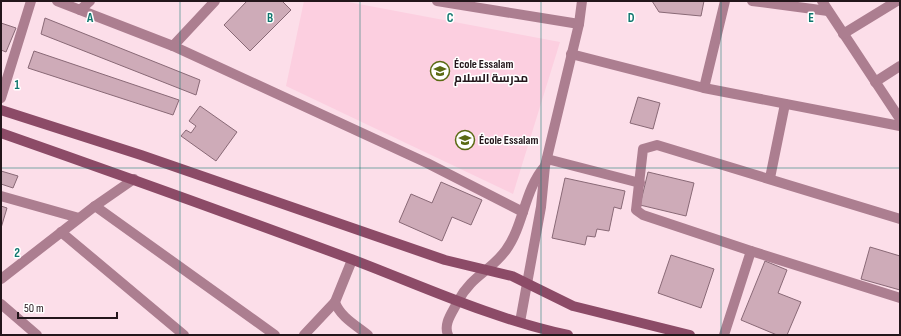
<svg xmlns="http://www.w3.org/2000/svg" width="901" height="336" font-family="'Sofia Sans Condensed',Cairo,sans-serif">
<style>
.built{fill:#fccfe0}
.building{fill:#ceabb8;stroke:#896976}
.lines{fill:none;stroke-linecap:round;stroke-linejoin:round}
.street{stroke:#ac7e90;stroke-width:10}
.secondary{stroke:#8c4b67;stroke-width:10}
.grid{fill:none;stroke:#0f766e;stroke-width:1;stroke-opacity:0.55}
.labels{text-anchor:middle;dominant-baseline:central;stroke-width:3;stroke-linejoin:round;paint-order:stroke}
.poi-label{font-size:12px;font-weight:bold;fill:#23161b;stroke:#fff;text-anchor:start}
.grid-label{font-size:13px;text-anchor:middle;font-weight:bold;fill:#0f766e;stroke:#fff;stroke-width:3;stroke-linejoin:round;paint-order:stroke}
</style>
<rect width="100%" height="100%" fill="#fcdee9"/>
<!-- built -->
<polygon class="built" points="304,1 343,1 560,42 513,194 286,86"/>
<!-- building -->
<g class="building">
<polygon points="247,1 282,1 291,10 250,51 224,25"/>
<polygon points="652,1 704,1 701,16 659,12"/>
<polygon points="45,18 200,80 196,95 41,34"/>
<polygon points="1,23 16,28 6,52 1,50"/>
<polygon points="34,51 179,100 173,115 28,68"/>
<polygon points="638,97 660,103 653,129 630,123"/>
<polygon points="200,106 237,132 216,161 181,136 186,130 191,133 196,126 189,121"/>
<polygon points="1,171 18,176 13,188 1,184"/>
<polygon points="648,172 694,183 686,216 640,205"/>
<polygon points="565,178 625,191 621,209 614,207 609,231 597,229 595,237 587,236 585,245 552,238"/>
<polygon points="441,182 482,200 471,225 452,217 442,241 399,222 411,194 432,203"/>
<polygon points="1,206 7,208 1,228"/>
<polygon points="870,247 900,256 900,290 861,279"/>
<polygon points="671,255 714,269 701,308 658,293"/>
<polygon points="765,261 787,270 778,293 801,302 787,335 777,335 741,320"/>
</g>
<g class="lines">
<!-- street -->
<g class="street">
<polyline points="57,1 173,46 427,163 523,212"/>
<polyline points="437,1 579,24"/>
<polyline points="752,1 828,11"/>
<polyline points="822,1 900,119"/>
<polyline points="80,10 90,1"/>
<polyline points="843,34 897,1"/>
<polyline points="173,46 215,1"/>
<polyline points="571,54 704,88 900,126"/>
<polyline points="875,82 900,66"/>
<polyline points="704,88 725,1"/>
<polyline points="1,98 31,1"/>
<polyline points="547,159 640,183"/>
<polyline points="770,178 785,104"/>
<polyline points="1,196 79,218"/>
<polyline points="95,206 275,335"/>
<polyline points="900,219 657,145 643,149 636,210 643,215 751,251 900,298"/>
<polyline points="61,232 184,335"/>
<path d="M352 260 335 302C340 317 357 326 368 335"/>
<polyline points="1,279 95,206 134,179"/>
<polyline points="1,304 37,335"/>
<polyline points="520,322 541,207 545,166 579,24 582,1"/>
<polyline points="304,335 335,302"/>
<path d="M448 335C443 323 453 312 458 301 472 275 491 271 506 250 524 225 524 190 545 166"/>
<polyline points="724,335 751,251"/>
</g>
<!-- secondary -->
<g class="secondary">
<polyline points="1,110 141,155 445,260 512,276 573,306 690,335"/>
<path d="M1 133C118 174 235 216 351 259 422 286 493 319 568 335"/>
</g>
</g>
<!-- grid -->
<path class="grid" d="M180 1V335M360 1V335M541 1V335M721 1V335M1 168H900"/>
<!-- icons -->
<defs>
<symbol id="school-ring" viewBox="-11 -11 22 22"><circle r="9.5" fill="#fff" stroke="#5a6a13" stroke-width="1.5"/><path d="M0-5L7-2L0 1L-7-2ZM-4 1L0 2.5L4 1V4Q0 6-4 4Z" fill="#5a6a13"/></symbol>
</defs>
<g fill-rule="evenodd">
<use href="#school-ring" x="429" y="60" width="22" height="22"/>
<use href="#school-ring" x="454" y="129" width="22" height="22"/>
</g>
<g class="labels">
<!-- poi labels -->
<g class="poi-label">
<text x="454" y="64">École Essalam<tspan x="454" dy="14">مدرسة السلام</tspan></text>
<text x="479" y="140">École Essalam</text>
</g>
</g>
<g class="grid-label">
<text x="90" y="22">A</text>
<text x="270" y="22">B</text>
<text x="450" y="22">C</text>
<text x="631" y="22">D</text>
<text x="811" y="22">E</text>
<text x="17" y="89">1</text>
<text x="17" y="257">2</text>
</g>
<!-- border -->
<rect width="901" height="336" fill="none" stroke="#23161b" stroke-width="4"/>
<!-- scale -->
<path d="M18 312v6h99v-6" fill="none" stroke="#23161b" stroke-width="2"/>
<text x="24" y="312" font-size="12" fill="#23161b" stroke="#ffffff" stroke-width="3" paint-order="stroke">50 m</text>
</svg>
